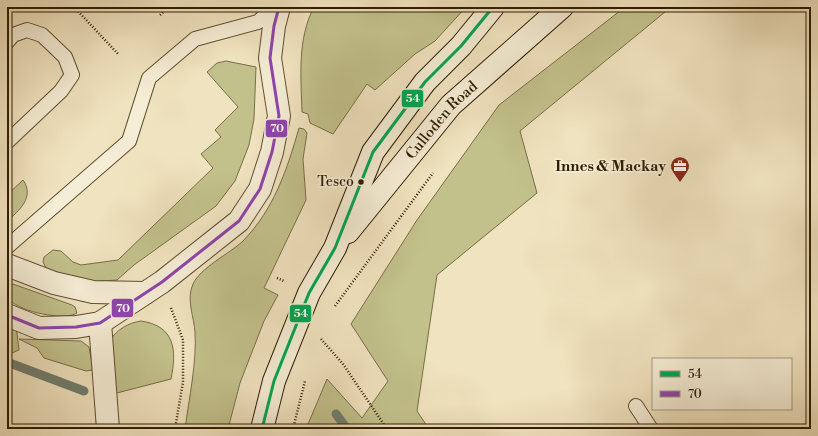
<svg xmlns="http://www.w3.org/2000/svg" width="818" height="436" font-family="'Libre Bodoni',serif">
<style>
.green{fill:#c2c18c;stroke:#786e47}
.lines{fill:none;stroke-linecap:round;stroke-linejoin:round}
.stream{stroke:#707d6f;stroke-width:9}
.lane-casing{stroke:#5f4e31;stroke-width:16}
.street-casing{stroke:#5f4e31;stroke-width:24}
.secondary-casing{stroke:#2f1c02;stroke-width:24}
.path{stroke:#2f1c02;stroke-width:2.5;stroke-dasharray:1 2;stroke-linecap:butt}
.lane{stroke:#f5edd5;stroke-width:14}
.street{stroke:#f5edd5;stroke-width:22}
.secondary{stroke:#f5edd5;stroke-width:22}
.bus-1-casing{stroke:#f5edd5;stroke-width:6}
.bus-2-casing{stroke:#f5edd5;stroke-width:6}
.bus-1{stroke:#00a651;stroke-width:3}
.bus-2{stroke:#8e44ad;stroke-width:3}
.bus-dot{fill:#2f1c02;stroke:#f5edd5;stroke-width:1.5}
.labels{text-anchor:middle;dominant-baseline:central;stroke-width:3.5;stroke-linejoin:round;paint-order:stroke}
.bus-label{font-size:14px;fill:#2f1c02;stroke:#f5edd5;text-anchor:end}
.street-label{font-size:15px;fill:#2f1c02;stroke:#f5edd5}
.poi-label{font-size:15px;font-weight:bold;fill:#2f1c02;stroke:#f5edd5;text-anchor:end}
.line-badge{stroke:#f5edd5;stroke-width:1.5}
.badge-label{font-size:11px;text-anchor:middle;font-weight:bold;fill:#fff}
</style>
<rect width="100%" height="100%" fill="#f0e3bf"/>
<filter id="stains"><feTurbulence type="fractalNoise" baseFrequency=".005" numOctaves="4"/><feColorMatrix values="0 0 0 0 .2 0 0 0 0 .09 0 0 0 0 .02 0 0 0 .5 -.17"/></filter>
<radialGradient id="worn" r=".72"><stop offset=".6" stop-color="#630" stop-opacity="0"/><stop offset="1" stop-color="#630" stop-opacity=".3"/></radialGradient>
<!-- green -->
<g class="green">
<path d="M314 7H466L435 41 415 54 375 90 367 84 333 134 310 123 308 114 302 112C301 78 297 39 314 7Z"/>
<polygon points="625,7 671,7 520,131 537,193 437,275 417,411 429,429 306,429 327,379 362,418 388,381 351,324 417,220 499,105"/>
<polygon points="226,61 256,67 254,119 249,145 235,181 216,206 134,265 117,280 88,282 47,270 43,262 44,257 53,250 61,251 73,262 81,265 118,260 213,168 201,154 221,137 215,130 238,107 207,72 217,63"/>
<path d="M299 128 304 129 307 133 303 159 306 200 264 288 278 295 264 321 240 383 228 429H185C189 399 197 361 195 332 194 317 186 299 193 284 200 268 229 254 243 241 274 209 287 170 299 128Z"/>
<path d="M23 180C35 197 19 211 7 221V195Z"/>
<path d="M13 284 72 305 75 307 77 313C65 321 20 312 10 300 9 298 8 295 7 292L9 285Z"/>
<polygon points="7,301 14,309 19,350 7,355"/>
<path d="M141 321C175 326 177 350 171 379L109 395 110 340C118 329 128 323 141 321Z"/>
<polygon points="19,339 81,341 89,347 93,370 86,371 44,358 37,348"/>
</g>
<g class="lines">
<!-- stream -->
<g class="stream">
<polyline points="7,362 84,391"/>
<polyline points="336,414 347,429"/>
</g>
<defs>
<g id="lane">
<polyline points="7,42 13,35 27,30 42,35 65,57 72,75 61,91 7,142"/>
<polyline points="7,247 129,141 149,78 195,39 258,22 274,7"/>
<polyline points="636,406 651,429"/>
</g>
<g id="street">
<polyline points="7,265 54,283 93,292 145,293"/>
<polyline points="7,315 39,328 76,327 100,323 162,282 239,221 260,189 272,152 279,116 270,58 274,26 279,7"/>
<polyline points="100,323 108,429"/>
</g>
<g id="secondary">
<path id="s1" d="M348 232 451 105 562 7"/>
<polyline points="262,429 274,381 309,293 335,248 373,152 425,82 461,46 493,7"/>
</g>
</defs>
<!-- lane casing -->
<use href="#lane" class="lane-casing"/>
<!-- street casing -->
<use href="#street" class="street-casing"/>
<!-- secondary casing -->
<use href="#secondary" class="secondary-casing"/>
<!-- path -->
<g class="path">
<polyline points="74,7 119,55"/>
<polyline points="160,15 169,7"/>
<polyline points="277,278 284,281"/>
<polyline points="335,306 433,173"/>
<polyline points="171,308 183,340 183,382 175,429"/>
<polyline points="321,339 343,364 387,429"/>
<polyline points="293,429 305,381"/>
</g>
<!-- lane -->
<use href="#lane" class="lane"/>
<!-- street -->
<use href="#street" class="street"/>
<!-- secondary -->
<use href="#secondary" class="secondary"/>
<defs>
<polyline id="bus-1" points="262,429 274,381 309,293 335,248 373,152 425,82 461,46 493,7"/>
<polyline id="bus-2" points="7,315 39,328 76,327 100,323 162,282 239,221 260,189 272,152 279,116 270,58 274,26 279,7"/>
</defs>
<!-- bus-1 casing -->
<use href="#bus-1" class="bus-1-casing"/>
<!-- bus-2 casing -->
<use href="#bus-2" class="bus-2-casing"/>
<!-- bus-1 -->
<use href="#bus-1" class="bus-1"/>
<!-- bus-2 -->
<use href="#bus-2" class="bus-2"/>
</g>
<!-- icons -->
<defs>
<symbol id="office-pin" viewBox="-11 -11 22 30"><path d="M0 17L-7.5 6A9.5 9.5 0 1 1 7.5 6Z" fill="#8f2418" stroke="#f5edd5"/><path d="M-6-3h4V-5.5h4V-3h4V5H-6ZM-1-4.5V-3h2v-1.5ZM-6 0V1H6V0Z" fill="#fff"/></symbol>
</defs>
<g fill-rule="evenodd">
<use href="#office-pin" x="669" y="155" width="22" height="30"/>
</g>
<!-- markers -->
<circle class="bus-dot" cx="361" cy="182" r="3.5"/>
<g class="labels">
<!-- bus labels -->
<g class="bus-label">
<text x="354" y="182">Tesco</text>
</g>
<!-- street labels -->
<g class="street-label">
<text stroke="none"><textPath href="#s1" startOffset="146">Culloden Road</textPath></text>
</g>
<!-- poi labels -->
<g class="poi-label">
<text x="666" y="166">Innes &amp; Mackay</text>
</g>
</g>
<g class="line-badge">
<rect x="401" y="89" width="23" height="19" rx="4" fill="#00a651"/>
<rect x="265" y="119" width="23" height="19" rx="4" fill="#8e44ad"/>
<rect x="111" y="298" width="23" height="20" rx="4" fill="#8e44ad"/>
<rect x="289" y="304" width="23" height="19" rx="4" fill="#00a651"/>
</g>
<g class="badge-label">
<text x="413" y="102">54</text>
<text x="277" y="132">70</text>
<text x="123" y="312">70</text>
<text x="301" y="317">54</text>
</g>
<!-- margin -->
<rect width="818" height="436" fill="none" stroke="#f0e3bf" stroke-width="24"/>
<rect x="8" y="8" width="802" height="420" fill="none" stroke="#2f1c02" stroke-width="2"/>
<rect x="12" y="12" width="794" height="412" fill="none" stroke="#2f1c02"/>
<!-- legend -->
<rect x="652" y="358" width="140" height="52" fill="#f5edd5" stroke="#a69981"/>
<rect x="660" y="371" width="20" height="6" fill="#00a651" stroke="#a69981"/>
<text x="688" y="378" font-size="12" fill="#2f1c02">54</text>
<rect x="660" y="391" width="20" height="6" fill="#8e44ad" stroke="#a69981"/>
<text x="688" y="398" font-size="12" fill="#2f1c02">70</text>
<rect width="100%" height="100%" filter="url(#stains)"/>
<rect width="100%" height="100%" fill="url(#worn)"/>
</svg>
